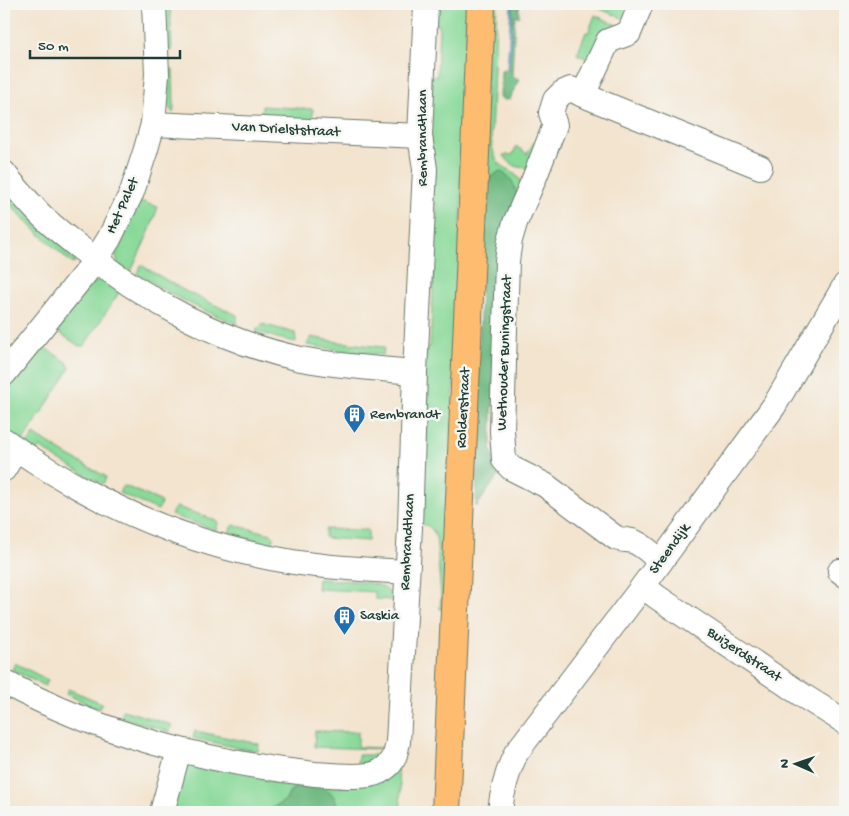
<svg xmlns="http://www.w3.org/2000/svg" width="849" height="816" font-family="'Gochi Hand',sans-serif">
<style>
.green{fill:#89d999;stroke:#548b66}
.forest{fill:#6eb981;stroke:#467b5a}
.water{fill:#70bce9;stroke:#487c8e}
.lines{fill:none;stroke-linecap:round;stroke-linejoin:round}
.minor-casing{stroke:#69776a;stroke-width:26}
.major-casing{stroke:#69776a;stroke-width:30}
.minor{stroke:#fff;stroke-width:24}
.major{stroke:#fdbc6f;stroke-width:28}
.labels{text-anchor:middle;dominant-baseline:central;stroke-width:5;stroke-linejoin:round;paint-order:stroke}
.street-label{font-size:15px;fill:#1f3d34;stroke:#f6f6f2}
.poi-label{font-size:15px;fill:#1f3d34;stroke:#f6f6f2;text-anchor:start}
</style>
<rect width="100%" height="100%" fill="#f6f6f2"/>
<filter id="ink" filterUnits="userSpaceOnUse"><feTurbulence type="fractalNoise" baseFrequency=".02" numOctaves="2"/><feDisplacementMap in="SourceGraphic" scale="10" xChannelSelector="R" yChannelSelector="G"/><feConvolveMatrix kernelMatrix="1 2 1 2 8 2 1 2 1" color-interpolation-filters="sRGB"/></filter>
<filter id="wash" filterUnits="userSpaceOnUse"><feTurbulence type="fractalNoise" baseFrequency=".0096" numOctaves="4" result="noise"/><feDisplacementMap in="SourceGraphic" scale="20" xChannelSelector="R" yChannelSelector="G"/><feGaussianBlur stdDeviation="1.12" result="paint"/><feColorMatrix in="noise" values="0 0 0 0 0 0 0 0 0 0 0 0 0 0 0 0 0 1.4 0 .05"/><feComposite in="paint" operator="in"/></filter>
<g filter="url(#wash)">
<rect width="100%" height="100%" fill="#f3e4cf"/>
<!-- green -->
<g class="green">
<polygon points="163,4 170,4 172,51 164,51"/>
<path d="M434 4H467L460 262 443 609H440L441 596 436 537C433 529 429 525 421 524L423 498 427 393H421L424 347H430L437 205 430 204V77L437 76 439 25 433 24Z"/>
<path d="M489 4H497L491 134C492 144 492 153 498 162 503 168 521 175 521 183 521 189 516 197 515 203L509 177 500 171 483 183Z"/>
<polygon points="600,4 636,4 629,21 598,8"/>
<polygon points="595,15 621,27 589,60 577,54 586,32 588,33"/>
<polygon points="165,69 173,69 174,107 173,113 165,101"/>
<polygon points="262,106 313,109 312,124 261,121"/>
<path d="M534 142 540 145 529 167C518 170 510 164 503 155H512L515 150 516 146 527 154Z"/>
<path d="M4 183 75 258V262L73 264C49 243 25 222 4 197Z"/>
<polygon points="137,200 158,207 149,232 130,274 118,263 115,252"/>
<path d="M141 265 185 291 237 315V324C204 311 172 297 143 276L139 281 135 277Z"/>
<polygon points="100,280 105,280 122,288 84,346 79,346 52,328 88,285"/>
<polygon points="262,324 295,333 296,342 277,338 256,331 257,329"/>
<polygon points="311,337 338,342 384,347 383,355 345,351 307,345"/>
<polygon points="39,344 67,362 70,368 22,443 4,431 4,387"/>
<polygon points="34,434 67,455 105,476 106,478 103,484 57,459 40,447 36,452 26,446"/>
<polygon points="125,486 160,501 161,504 158,510 119,493 122,487"/>
<polygon points="177,507 216,520 218,523 216,530 171,515 174,509"/>
<polygon points="233,525 272,534 274,537 272,544 229,533 231,527"/>
<polygon points="325,529 368,530 368,541 325,538"/>
<path d="M318 579C333 580 376 580 386 589 390 592 390 596 391 600L375 599V592L317 589Z"/>
<polygon points="15,663 48,680 45,686 12,670"/>
<polygon points="68,689 102,703 99,709 66,694"/>
<polygon points="123,710 172,725 170,732 121,717"/>
<polygon points="195,731 259,744 258,751 238,748 193,738"/>
<polygon points="315,731 358,732 358,747 383,748 383,749 314,747"/>
<polygon points="358,755 389,755 357,769"/>
<polygon points="190,763 397,769 400,785 401,812 338,812 338,805 320,785 303,785 291,790 286,800 266,812 168,812 186,765"/>
</g>
<!-- forest -->
<g class="forest">
<polygon points="513,4 519,4 519,17 515,15 512,76 519,79 510,99 504,100 500,97 501,71 509,69"/>
<polygon points="500,171 509,177 513,183 517,194 498,260 491,450 496,463 501,472 476,507 483,183"/>
<path d="M303 785C308 785 315 784 320 785 331 789 339 802 338 812H266L286 800 291 790Z"/>
</g>
<!-- water -->
<polygon class="water" points="511,4 513,4 509,69 507,69"/>
</g>
<g filter="url(#ink)">
<g class="lines">
<defs>
<g id="minor">
<polyline points="641,4 629,33 608,41 583,95 760,167"/>
<path d="M583 95 571 89 562 93 555 100 551 113 555 125 534 179 515 223 510 240 507 261 502 431 504 460 511 468 545 485 616 538C621 540 627 540 632 541 643 544 652 555 661 561"/>
<polyline points="153,124 420,136"/>
<path d="M4 173C14 186 25 198 36 210 49 224 65 236 79 247 143 299 220 342 301 359 339 366 377 369 415 372"/>
<polyline points="4,374 95,261 109,239 132,192 146,149 153,124 157,74 154,4"/>
<path d="M4 440C28 457 52 473 78 487 144 524 218 550 293 562 331 568 369 570 407 572"/>
<polyline points="4,469 16,449"/>
<polyline points="840,571 845,575"/>
<polyline points="643,586 657,597 805,697 845,722"/>
<path d="M4 682C98 733 208 763 315 774 331 775 365 779 379 772 394 764 395 757 398 742L410 527 415 372 425 169 420 136 426 4"/>
<polyline points="162,812 179,750"/>
<path d="M500 812C502 791 507 772 516 753L643 586 774 406 845 285"/>
</g>
<polyline id="major" points="446,812 471,252 481,4"/>
</defs>
<!-- minor casing -->
<use href="#minor" class="minor-casing"/>
<!-- major casing -->
<use href="#major" class="major-casing"/>
<!-- minor -->
<use href="#minor" class="minor"/>
<!-- major -->
<use href="#major" class="major"/>
</g>
</g>
<!-- icons -->
<defs>
<symbol id="building-pin" viewBox="-11 -11 22 30"><path d="M0 17L-7.5 6A9.5 9.5 0 1 1 7.5 6Z" fill="#1f6fb2" stroke="#f6f6f2"/><path d="M-4-6H4V6H1V3H-1V6H-4ZM-2.5-4.3h1.7v1.8h-1.7ZM.8-4.3h1.7v1.8H.8ZM-2.5-1h1.7V.8h-1.7ZM.8-1h1.7V.8H.8Z" fill="#fff"/></symbol>
</defs>
<g fill-rule="evenodd">
<use href="#building-pin" x="342" y="402" width="25" height="34"/>
<use href="#building-pin" x="332" y="604" width="25" height="34"/>
</g>
<g class="labels">
<!-- street labels -->
<g class="street-label">
<text transform="translate(286 130) rotate(3)">Van Drielststraat</text>
<text transform="translate(423 138) rotate(-90)">Rembrandtlaan</text>
<text transform="translate(123 206) rotate(-66)">Het Palet</text>
<text transform="translate(505 353) rotate(-88)">Wethouder Buningstraat</text>
<text transform="translate(464 408) rotate(-87)">Rolderstraat</text>
<text transform="translate(408 542) rotate(-87)">Rembrandtlaan</text>
<text transform="translate(670 549) rotate(-54)">Steendijk</text>
<text transform="translate(744 655) rotate(34)">Buizerdstraat</text>
</g>
<!-- poi labels -->
<g class="poi-label">
<text x="370" y="415">Rembrandt</text>
<text x="360" y="616">Saskia</text>
</g>
</g>
<!-- margin -->
<rect width="849" height="816" fill="none" stroke="#f6f6f2" stroke-width="20"/>
<!-- north arrow -->
<g transform="translate(796 764) rotate(272)" stroke="#f6f6f2" stroke-width="4" paint-order="stroke">
<path d="M0-4L9 19L0 12L-9 19Z" fill="#1f3d34"/>
<text y="-8" font-size="14" font-weight="bold" text-anchor="middle" fill="#1f3d34">N</text>
</g>
<!-- scale -->
<path d="M30 50v8h150v-8" fill="none" stroke="#1f3d34" stroke-width="2.5"/>
<text x="38" y="50" font-size="15" fill="#1f3d34" stroke="#f6f6f2" stroke-width="4" paint-order="stroke">50 m</text>
</svg>
